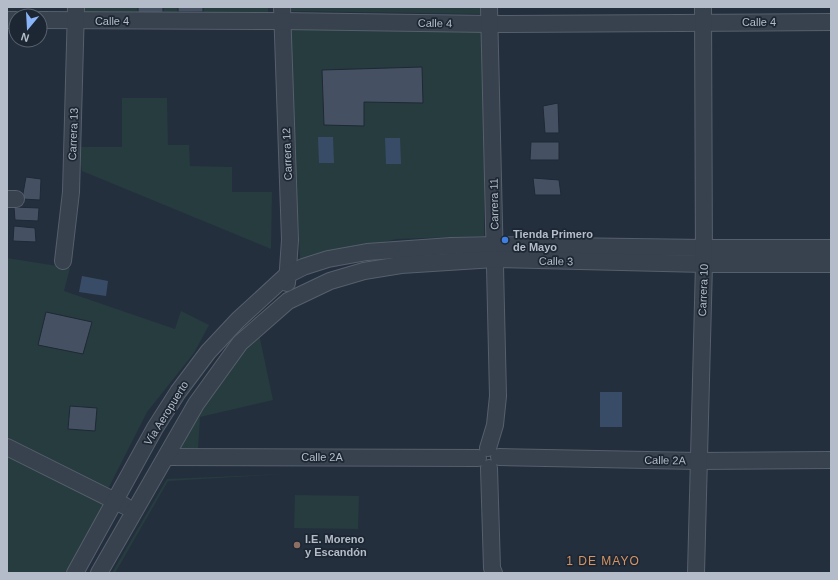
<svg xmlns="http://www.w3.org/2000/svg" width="838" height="580" font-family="Helvetica,sans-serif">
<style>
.green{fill:#263c3f;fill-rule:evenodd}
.water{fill:#394c67}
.building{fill:#455162;stroke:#1f2835}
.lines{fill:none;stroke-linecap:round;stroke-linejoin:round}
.minor-casing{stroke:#565f6c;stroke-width:18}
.minor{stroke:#38414e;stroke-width:16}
.shop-dot{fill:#3f7fe0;stroke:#1d2633;stroke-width:1.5}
.education-dot{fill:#8d6e63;stroke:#1d2633;stroke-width:1.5}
.labels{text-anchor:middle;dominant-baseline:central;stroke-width:3.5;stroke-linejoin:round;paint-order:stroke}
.street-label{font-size:11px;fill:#b4bcc9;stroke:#1d2633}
.poi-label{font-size:11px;font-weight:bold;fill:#b4bcc9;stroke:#1d2633;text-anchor:start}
.neighbourhood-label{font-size:12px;letter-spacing:1px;fill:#d59563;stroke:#1d2633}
</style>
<rect width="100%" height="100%" fill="#242f3e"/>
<!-- green -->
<g class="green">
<polygon points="84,7 268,7 268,12 84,15"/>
<polygon points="290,7 480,7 480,14 290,11"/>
<polygon points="289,28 484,29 484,236 397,239 300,261"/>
<polygon points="122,98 167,98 168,145 189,145 190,166 232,167 232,192 272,192 271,249 82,171 78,147 122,147"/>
<path d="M7 258 70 268 64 291 175 329 181 311 209 325 194 353 147 412 108 489 7 437ZM47 312 92 322 83 354 38 345Z"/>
<polygon points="259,334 273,400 200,417 198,449 180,451 177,445 243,346"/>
<polygon points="7,449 105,501 65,573 7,573"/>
<polygon points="285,474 168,481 115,573 112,573 167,479"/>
<polygon points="295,495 359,496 358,529 294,528"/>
</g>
<!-- water -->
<g class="water">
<polygon points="318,137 333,137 334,163 319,163"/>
<polygon points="385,138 400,138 401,164 386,164"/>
<polygon points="82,276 108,281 106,296 79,292"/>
<rect x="600" y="392" width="22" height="35"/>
</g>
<!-- building -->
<g class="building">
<polygon points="138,7 163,7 163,15 138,14"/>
<rect x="178" y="7" width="25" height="5"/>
<polygon points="422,67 423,103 364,102 364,126 324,125 322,70"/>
<polygon points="558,103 559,133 545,133 543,106"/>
<polygon points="531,142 559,142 559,160 530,160"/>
<polygon points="26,177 41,179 40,200 22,199"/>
<polygon points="533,178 559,180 561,195 535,195"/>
<polygon points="14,207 39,208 38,221 15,220"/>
<polygon points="14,226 35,228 36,242 13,241"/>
<polygon points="46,312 92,322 83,354 38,345"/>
<polygon points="70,406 97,408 95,431 68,429"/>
</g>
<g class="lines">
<defs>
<g id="minor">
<polyline points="282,7 290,240 287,283"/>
<polyline points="7,20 16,20"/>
<polyline points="40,20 282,21 489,24 831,22"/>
<polyline points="7,199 16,199"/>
<polyline points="63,261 71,192 76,7"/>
<polyline points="7,447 125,506"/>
<polyline points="488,448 495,425 498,396 489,7"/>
<polyline points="166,457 478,458"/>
<polyline points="499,457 698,461 831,460"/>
<polyline points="489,468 492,568 494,573"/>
<polyline points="75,573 155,428 178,392 208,352 238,320 287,275 303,267 328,259 367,252 451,246 495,245 704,248 831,248"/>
<polyline points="99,573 196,404 240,343 288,301 330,281 364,271 401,265 495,259 704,264 831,264"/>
<polyline points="696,573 704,264 703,7"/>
</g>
</defs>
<!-- minor casing -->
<use href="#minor" class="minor-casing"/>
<!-- minor -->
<use href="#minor" class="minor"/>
</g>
<!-- markers -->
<circle class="shop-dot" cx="505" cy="240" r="4"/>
<circle class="education-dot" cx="297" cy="545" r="4"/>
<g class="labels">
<!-- street labels -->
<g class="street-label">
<text x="112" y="21">Calle 4</text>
<text x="759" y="22">Calle 4</text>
<text transform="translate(435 23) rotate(1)">Calle 4</text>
<text transform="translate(73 134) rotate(-88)">Carrera 13</text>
<text transform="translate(287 154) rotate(-92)">Carrera 12</text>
<text transform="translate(494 204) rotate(-91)">Carrera 11</text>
<text transform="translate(556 261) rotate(1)">Calle 3</text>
<text transform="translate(703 290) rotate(-88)">Carrera 10</text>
<text transform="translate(166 413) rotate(-58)">Vía Aeropuerto</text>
<text x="322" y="457">Calle 2A</text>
<text transform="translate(665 460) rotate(1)">Calle 2A</text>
</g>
<!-- poi labels -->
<g class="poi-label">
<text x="513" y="234">Tienda Primero<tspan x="513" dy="13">de Mayo</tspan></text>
<text x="305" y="539">I.E. Moreno<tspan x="305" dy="13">y Escandón</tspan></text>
</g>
<!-- neighbourhood labels -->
<g class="neighbourhood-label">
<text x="603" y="561">1 DE MAYO</text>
</g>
</g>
<!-- border -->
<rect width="838" height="580" fill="none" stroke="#b4bcc9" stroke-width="16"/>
<!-- north arrow -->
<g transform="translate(28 28) rotate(198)"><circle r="19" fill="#1d2633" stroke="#59626f"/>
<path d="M0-3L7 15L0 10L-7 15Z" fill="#8ab4f8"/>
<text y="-6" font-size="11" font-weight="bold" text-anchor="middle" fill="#b4bcc9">N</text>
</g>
</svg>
